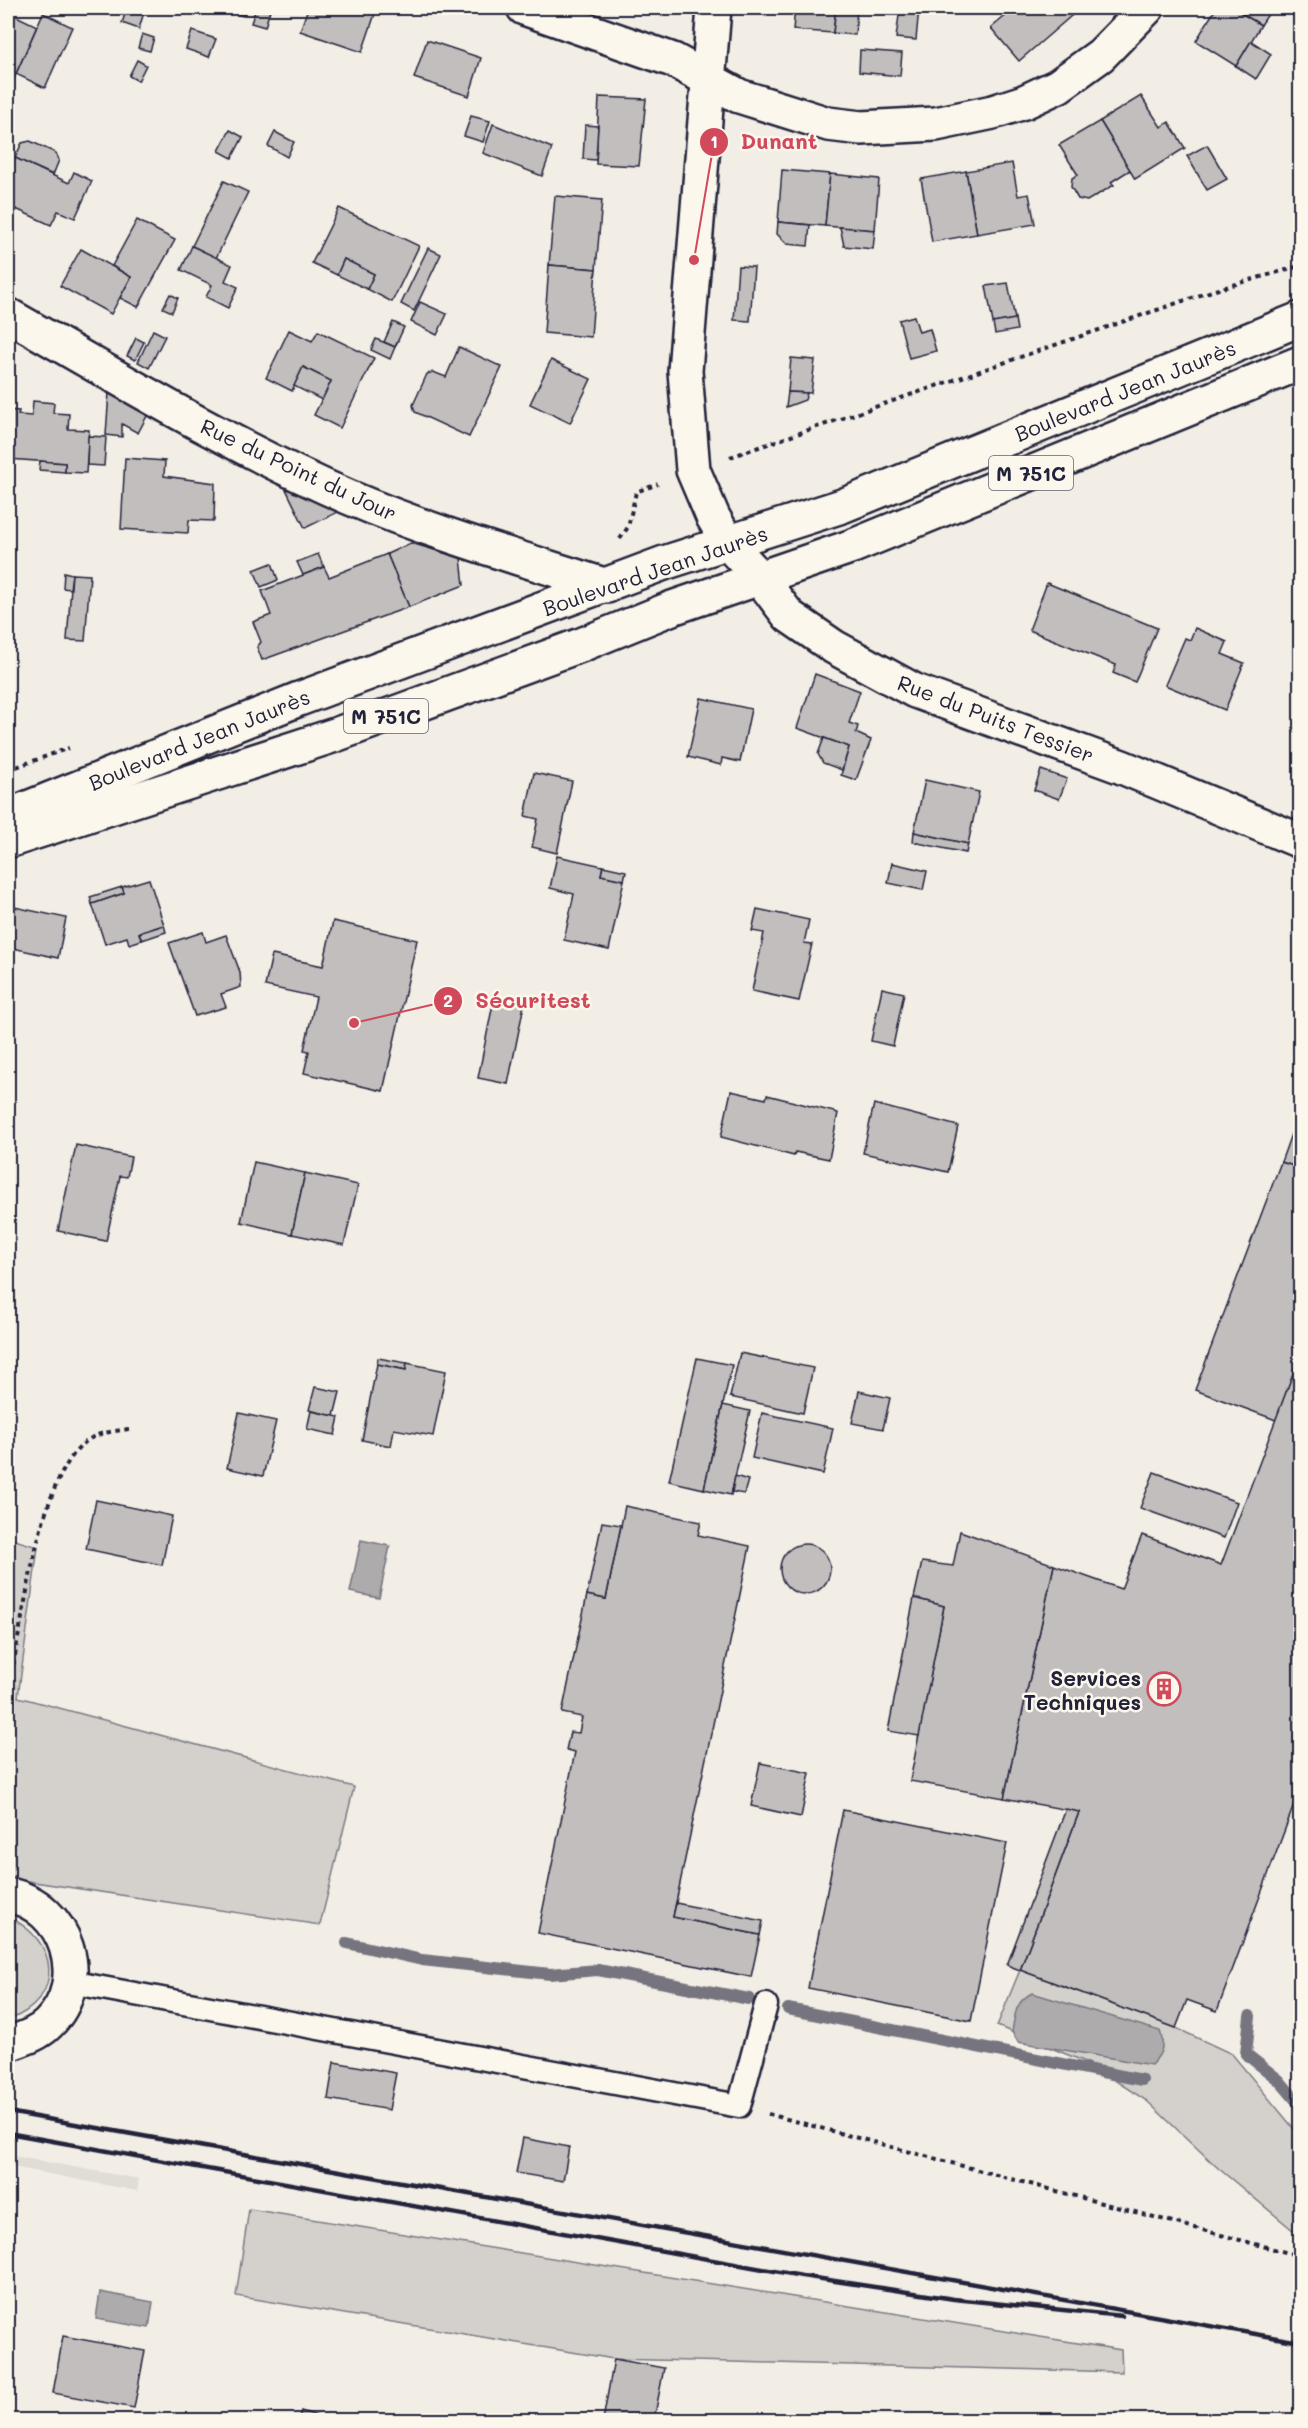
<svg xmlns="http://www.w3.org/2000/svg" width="1308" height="2428" font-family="Mali,sans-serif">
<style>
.built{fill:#e0dcd6}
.green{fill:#d4d1cc;stroke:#7b7a84;stroke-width:1.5}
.water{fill:#aeabad;stroke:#76747f;stroke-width:1.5}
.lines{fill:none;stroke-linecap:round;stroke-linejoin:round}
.stream{stroke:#76747f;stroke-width:12}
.building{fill:#c2bebe;stroke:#22223b;stroke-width:1.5}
.lane-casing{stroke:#22223b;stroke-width:27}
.street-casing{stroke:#22223b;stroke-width:38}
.secondary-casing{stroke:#22223b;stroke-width:38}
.primary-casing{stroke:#22223b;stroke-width:38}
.path{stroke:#22223b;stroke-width:4;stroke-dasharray:4.5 4.5;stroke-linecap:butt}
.lane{stroke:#fbf7ec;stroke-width:22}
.street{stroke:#fbf7ec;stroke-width:33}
.secondary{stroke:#fbf7ec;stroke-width:33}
.primary{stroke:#fbf7ec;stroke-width:33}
.rail{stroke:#22223b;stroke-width:4.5}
.labels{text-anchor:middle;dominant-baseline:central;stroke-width:5;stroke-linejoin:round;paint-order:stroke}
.shield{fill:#fbf7ec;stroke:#636270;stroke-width:1.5}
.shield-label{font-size:20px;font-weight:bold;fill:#22223b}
.street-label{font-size:21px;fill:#22223b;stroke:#fbf7ec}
.poi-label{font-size:21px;font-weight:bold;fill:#22223b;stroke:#fbf7ec;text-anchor:end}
.leader{fill:none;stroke:#d1495b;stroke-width:2}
.callout-dot{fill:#d1495b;stroke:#fbf7ec;stroke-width:2}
.mark-label{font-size:18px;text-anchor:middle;font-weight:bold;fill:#fff}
.callout-label{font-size:22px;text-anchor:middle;font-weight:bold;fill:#d1495b;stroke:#fbf7ec;stroke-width:5;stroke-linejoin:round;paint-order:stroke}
</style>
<rect width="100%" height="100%" fill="#f2eee5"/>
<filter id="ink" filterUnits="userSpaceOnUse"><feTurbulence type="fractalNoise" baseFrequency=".0167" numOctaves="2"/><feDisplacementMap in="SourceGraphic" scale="12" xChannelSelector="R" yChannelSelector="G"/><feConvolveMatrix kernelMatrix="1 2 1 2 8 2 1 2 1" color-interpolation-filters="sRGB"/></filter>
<g filter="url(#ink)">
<!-- built -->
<polygon class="built" points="8,2155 139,2179 137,2191 8,2166"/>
<!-- green -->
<g class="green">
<polygon points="8,1538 38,1547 18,1697 354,1787 320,1925 8,1878"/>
<path d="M8 1917C60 1940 65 2000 8 2020Z"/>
<polygon points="1020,1970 1176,2028 1232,2054 1300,2136 1300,2236 1218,2168 1147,2101 1088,2063 997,2026"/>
<polygon points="249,2209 1121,2350 1122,2372 614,2359 236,2296"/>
</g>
<!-- water -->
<g class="water">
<polygon points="361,1540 390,1546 379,1598 350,1592"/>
<path d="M1032 1993 1160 2031C1165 2046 1162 2054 1151 2065L1018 2042 1012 2032C1015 2014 1015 2002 1032 1993Z"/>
<polygon points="100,2292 153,2302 149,2328 96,2319"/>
</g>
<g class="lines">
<!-- stream -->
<g class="stream">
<polyline points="347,1943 422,1960 550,1974 598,1970 749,1999"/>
<polyline points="788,2009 1142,2080"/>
<polyline points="1250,2016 1246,2054 1279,2080 1300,2105"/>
</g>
</g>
<!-- building -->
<g class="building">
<polygon points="127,8 144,12 139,29 122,23"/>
<polygon points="219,8 246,8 243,16"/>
<polygon points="256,8 270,10 265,27 251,23"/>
<polygon points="308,8 377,8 362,52 300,31"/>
<polygon points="795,8 836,8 833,33 793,30"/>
<polygon points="836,8 857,8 855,35 833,33"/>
<polygon points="900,8 919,8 916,40 896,38"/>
<polygon points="1015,8 1076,8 1078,10 1019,61 991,28"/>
<polygon points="1216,8 1233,8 1261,25 1236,66 1196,41"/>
<polygon points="1233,8 1272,8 1261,25"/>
<polygon points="1282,8 1300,8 1300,18"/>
<polygon points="8,12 37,26 8,92"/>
<polygon points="43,13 72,27 45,88 16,74"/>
<polygon points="192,31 216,39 209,57 186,49"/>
<polygon points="142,34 154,38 150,51 138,48"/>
<polygon points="427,40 481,58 469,96 414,78"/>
<polygon points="1251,41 1271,54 1256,79 1236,66"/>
<polygon points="860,50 902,53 900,76 859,72"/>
<polygon points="137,60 146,65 138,81 129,76"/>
<polygon points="1141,96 1161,127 1169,122 1185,148 1135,179 1100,121"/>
<polygon points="599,97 646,99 639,166 596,164"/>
<polygon points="471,116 490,121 483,142 464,136"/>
<polygon points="1100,121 1130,170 1111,182 1114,185 1087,201 1078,199 1071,187 1072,178 1078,175 1059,145"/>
<polygon points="493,124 552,148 542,176 483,153"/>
<polygon points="585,125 598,126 596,160 583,159"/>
<polygon points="230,130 243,137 232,158 219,151"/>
<polygon points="275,132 294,142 287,157 268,146"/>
<polygon points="30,141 56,153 59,160 53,175 15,158 22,143"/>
<polygon points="1207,145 1227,179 1207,190 1187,156"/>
<polygon points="11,156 69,183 74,172 92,181 75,218 58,211 51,225 16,209 14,212 8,209 8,163"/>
<polygon points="1012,163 1018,196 1029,194 1035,224 977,234 966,171"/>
<polygon points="782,170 830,174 825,226 778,222"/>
<polygon points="966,171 977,234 932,242 921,179"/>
<polygon points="830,174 879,179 875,230 825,226"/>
<polygon points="224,181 248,192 216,258 192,246"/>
<polygon points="555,196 602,200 596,269 549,265"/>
<polygon points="339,208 419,246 392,302 367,289 374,274 344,259 337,275 312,263"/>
<polygon points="137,220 175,240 138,307 120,298 131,277 112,266"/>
<polygon points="778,222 810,225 808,246 787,244 777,234"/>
<polygon points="840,227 875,230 873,249 844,246"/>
<polygon points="192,246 232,265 225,281 238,287 228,308 206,297 212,285 181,270"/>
<polygon points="428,248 441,254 414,311 401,304"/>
<polygon points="81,249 131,277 111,314 60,286"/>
<polygon points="344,259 374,274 367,289 337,275"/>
<polygon points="549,265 596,269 591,337 544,333"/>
<polygon points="738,266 754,267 750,321 734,320"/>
<polygon points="1008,283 1015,319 993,323 986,286"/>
<polygon points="170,294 178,298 172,312 163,308"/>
<polygon points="420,302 447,314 437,335 411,322"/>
<polygon points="914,316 919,332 930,329 936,351 909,358 899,320"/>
<polygon points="1015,319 1017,330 995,334 993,323"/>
<polygon points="393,322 404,327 395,347 384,342"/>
<polygon points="153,330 165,336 149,368 138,362"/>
<polygon points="289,330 312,341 318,331 374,358 340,428 314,415 331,381 303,367 292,391 266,378"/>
<polygon points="136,338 144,342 135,360 127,356"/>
<polygon points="376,339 395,347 390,359 371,350"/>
<polygon points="459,347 502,367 469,437 415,412 413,405 427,374 433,372 446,377"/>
<polygon points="791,358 815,360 811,393 788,392"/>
<polygon points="551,360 591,379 570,423 530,404"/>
<polygon points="303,367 331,381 322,400 294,386"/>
<polygon points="109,392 148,414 138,433 122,424 122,437 106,435"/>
<polygon points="788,392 807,393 805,400 786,407"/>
<polygon points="33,401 54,403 53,413 69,414 68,429 89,430 86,473 65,472 65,463 8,459 8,410 19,411 18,415 32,416"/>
<polygon points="88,436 106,437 104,466 87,465"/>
<polygon points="125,458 165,461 164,476 215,483 214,521 189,520 188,533 121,529"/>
<polygon points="40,461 65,463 65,472 39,470"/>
<polygon points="284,485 340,511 305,528"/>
<polygon points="411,543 461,558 464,585 409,607 387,554"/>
<polygon points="318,554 324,567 303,575 297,562"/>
<polygon points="387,554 409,607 262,660 257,647 261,642 253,622 271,615 262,591 324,567 329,577"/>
<polygon points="272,563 278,580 261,587 254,570"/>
<polygon points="64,572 72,574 70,589 63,588"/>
<polygon points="72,574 90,575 85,641 67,640"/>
<polygon points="1047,583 1157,628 1135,682 1113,673 1116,665 1029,630"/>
<polygon points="1195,628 1227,642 1222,654 1244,663 1225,710 1165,685 1185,638 1190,640"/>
<polygon points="815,674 860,691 849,723 858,726 856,733 871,740 856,780 841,775 849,747 797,728"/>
<polygon points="701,698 751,709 740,762 722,758 721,765 688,757"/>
<polygon points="824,738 849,747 842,770 823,763 818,754"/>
<polygon points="1041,770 1067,779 1059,799 1034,790"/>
<polygon points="534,773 572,781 557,853 532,847 538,819 525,816"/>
<polygon points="925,780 979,792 968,844 914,832"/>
<polygon points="914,832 968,844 966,853 913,842"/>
<polygon points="557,856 603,866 601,875 624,880 609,950 564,940 574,894 550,888"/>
<polygon points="892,863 927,871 923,890 888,883"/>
<polygon points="603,866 626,871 624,880 601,875"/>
<polygon points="149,879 164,925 139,933 142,940 129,944 127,937 105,944 92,904 124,893 122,887"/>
<polygon points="122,887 124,893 92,904 90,897"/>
<polygon points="10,906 66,918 58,958 8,947"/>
<polygon points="757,909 809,920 804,943 812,944 799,1001 752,991 764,933 752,931"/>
<polygon points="333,921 417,940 383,1091 304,1073 309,1051 304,1050 316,997 265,986 272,955 323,966"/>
<polygon points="164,925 166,932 142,940 139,933"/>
<polygon points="203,932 206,942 226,935 240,972 241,987 221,994 226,1007 195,1016 169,943"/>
<polygon points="882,988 904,993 893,1046 871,1041"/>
<polygon points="494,999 524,1005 508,1084 478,1078"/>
<polygon points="731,1091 766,1099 767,1095 838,1113 829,1159 795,1152 794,1156 721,1137"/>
<polygon points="874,1104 958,1126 948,1172 863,1153"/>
<polygon points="1300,1109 1300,1154 1296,1167 1281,1162"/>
<polygon points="76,1145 131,1157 127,1177 120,1176 106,1241 58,1231"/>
<polygon points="1300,1154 1300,1355 1276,1420 1195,1390 1281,1162 1296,1167"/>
<polygon points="254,1162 305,1173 292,1234 241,1222"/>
<polygon points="305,1173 358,1185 344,1245 292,1234"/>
<polygon points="740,1353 813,1368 803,1413 730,1397"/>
<polygon points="1300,1355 1300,1789 1217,2011 1187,2000 1176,2028 1020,1970 1079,1812 1004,1798 1054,1565 1121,1589 1142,1535 1221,1565"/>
<polygon points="378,1358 407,1363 406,1370 377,1364"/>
<polygon points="697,1358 732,1365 704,1489 669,1481"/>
<polygon points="407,1363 446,1371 433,1436 394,1429 391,1446 362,1440 377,1364 406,1370"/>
<polygon points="315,1387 340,1392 334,1416 309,1410"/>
<polygon points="859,1391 890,1398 883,1429 852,1423"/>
<polygon points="723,1405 750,1411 731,1495 704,1489"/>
<polygon points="311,1411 339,1417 335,1435 307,1429"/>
<polygon points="239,1413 276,1421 263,1476 227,1468"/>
<polygon points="762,1413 833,1428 823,1474 752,1458"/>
<polygon points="1154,1472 1237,1502 1224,1538 1140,1508"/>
<polygon points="735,1476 748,1480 744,1494 732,1492"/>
<polygon points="96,1500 172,1516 162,1565 86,1549"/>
<polygon points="625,1506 701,1522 698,1535 750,1546 673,1917 760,1935 751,1977 538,1933 575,1752 566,1750 570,1732 579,1733 582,1717 562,1713 587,1595 606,1599"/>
<polygon points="602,1522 621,1525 606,1599 587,1595"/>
<polygon points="960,1531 1054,1565 1004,1798 910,1781 944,1606 914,1598 922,1562 953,1566"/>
<circle cx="805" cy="1569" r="25"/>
<polygon points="914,1598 944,1606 919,1736 888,1731"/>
<polygon points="760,1763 810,1773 801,1817 751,1806"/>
<polygon points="1066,1809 1079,1812 1020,1970 1007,1965"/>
<polygon points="843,1810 1007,1843 971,2021 808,1988"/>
<polygon points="676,1903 763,1921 760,1935 673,1917"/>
<polygon points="334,2062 396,2073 389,2110 328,2099"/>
<polygon points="523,2138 569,2147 563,2181 516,2173"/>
<polygon points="63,2336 145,2351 134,2408 53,2393"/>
<polygon points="614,2359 664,2368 654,2420 603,2420"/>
<polygon points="301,2411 330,2420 298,2420"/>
</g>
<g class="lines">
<defs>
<polyline id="lane" points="70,1982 739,2106 766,2005"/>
<g id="street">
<polyline points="524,8 673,60 739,96 828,124 861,128 936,124 993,112 1024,102 1058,86 1101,55 1147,8"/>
<path d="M8 315C119 378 230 446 348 497 432 533 520 558 607 586"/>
<polyline points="760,578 789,616 834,647 915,691 1122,767 1300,841"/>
<path d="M8 1895C66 1905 92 1981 48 2024 37 2035 22 2039 8 2044"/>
</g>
<polyline id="secondary" points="714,8 685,371 693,470 713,517 728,543 760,578"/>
<g id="primary">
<polyline points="8,816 299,699 664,563 842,506 1300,319"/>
<polyline points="8,841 335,735 581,645 672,608 853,546 1300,363"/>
</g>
</defs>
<!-- lane casing -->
<use href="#lane" class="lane-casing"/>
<!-- street casing -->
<use href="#street" class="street-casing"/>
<!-- secondary casing -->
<use href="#secondary" class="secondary-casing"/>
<!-- primary casing -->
<use href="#primary" class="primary-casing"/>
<!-- path -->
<g class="path">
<polyline points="730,457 1215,290 1300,266"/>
<polyline points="620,539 628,527 636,492 658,484"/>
<polyline points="8,770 69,748"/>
<path d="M8 1682C14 1669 15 1652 18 1638 29 1586 44 1464 93 1437 104 1431 121 1431 133 1428"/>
<polyline points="768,2114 1300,2256"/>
</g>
<!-- lane -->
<use href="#lane" class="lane"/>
<!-- street -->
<use href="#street" class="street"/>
<!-- secondary -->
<use href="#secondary" class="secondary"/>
<!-- primary -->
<use href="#primary" class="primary"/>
<!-- rail -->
<g class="rail">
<path d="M8 2112C438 2189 870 2265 1300 2342"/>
<polyline points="8,2133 802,2276 954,2299 1122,2316"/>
</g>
</g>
</g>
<!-- icons -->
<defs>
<symbol id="building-ring" viewBox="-11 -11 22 22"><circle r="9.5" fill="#fbf7ec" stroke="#d1495b" stroke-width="1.5"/><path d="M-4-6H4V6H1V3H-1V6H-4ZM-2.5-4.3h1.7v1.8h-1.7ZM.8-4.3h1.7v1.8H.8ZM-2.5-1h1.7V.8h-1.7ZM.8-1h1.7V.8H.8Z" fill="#d1495b"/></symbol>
</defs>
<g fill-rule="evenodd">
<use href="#building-ring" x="1145" y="1670" width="38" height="38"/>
</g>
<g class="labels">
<!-- shield labels -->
<g class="shield">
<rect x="989" y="456" width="84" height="34" rx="4.5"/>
<rect x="344" y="699" width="84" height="34" rx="4.5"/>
</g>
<g class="shield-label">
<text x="1031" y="473">M 751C</text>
<text x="386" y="716">M 751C</text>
</g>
<!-- street labels -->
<g class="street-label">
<text transform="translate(1125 390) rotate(-22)">Boulevard Jean Jaurès</text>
<text transform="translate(299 469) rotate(25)">Rue du Point du Jour</text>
<text transform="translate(655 570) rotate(-19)">Boulevard Jean Jaurès</text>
<text transform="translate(996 718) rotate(21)">Rue du Puits Tessier</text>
<text transform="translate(199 739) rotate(-22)">Boulevard Jean Jaurès</text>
</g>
<!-- poi labels -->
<g class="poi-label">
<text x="1141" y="1677">Services<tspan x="1141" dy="24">Techniques</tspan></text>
</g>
</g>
<!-- callouts -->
<path class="leader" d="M694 260L714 142M354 1023L448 1001"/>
<g class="callout-dot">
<circle cx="694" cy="260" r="6"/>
<circle cx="354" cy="1023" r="6"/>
<circle cx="714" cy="142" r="15"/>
<circle cx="448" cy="1001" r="15"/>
</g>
<g class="mark-label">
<text x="714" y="148">1</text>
<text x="448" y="1007">2</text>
</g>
<g class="callout-label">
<text x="779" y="149">Dunant</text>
<text x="533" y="1008">Sécuritest</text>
</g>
<!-- margin -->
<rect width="1308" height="2428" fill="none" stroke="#fbf7ec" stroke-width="30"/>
<rect x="15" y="15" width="1278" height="2398" fill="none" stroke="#22223b" stroke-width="2" filter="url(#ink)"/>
</svg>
